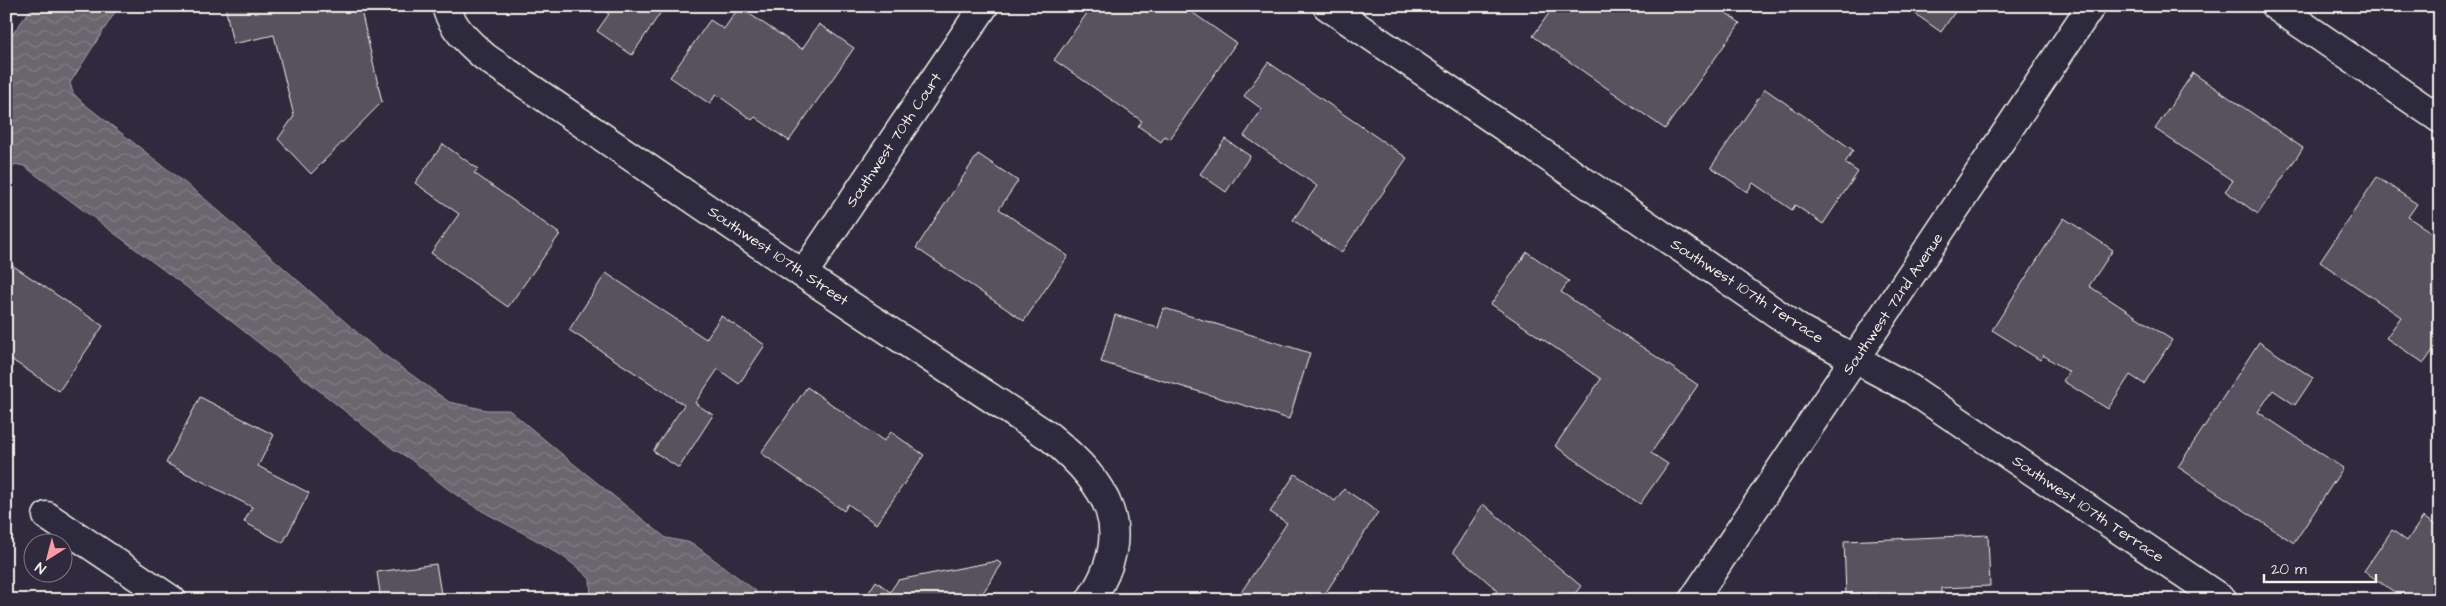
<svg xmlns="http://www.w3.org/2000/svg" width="2446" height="606" font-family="'Architects Daughter',sans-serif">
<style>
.water{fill:url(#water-waves);stroke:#a19ea0}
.building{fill:#56525f;stroke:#f4f1e8}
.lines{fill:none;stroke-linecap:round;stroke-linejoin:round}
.street-casing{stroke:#f4f1e8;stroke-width:31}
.secondary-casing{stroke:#f4f1e8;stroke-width:31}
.street{stroke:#2f2a3d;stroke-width:28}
.secondary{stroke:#2f2a3d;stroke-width:28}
.labels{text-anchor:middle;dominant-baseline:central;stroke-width:4;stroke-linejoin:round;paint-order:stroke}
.street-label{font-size:15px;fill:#f4f1e8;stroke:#2f2a3d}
</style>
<defs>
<pattern id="water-waves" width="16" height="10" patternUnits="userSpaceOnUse" patternTransform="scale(1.25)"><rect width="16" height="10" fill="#6a6670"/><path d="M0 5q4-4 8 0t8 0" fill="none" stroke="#807c84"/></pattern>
</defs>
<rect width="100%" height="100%" fill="#2f2a3d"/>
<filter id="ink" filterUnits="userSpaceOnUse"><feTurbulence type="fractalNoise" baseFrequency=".02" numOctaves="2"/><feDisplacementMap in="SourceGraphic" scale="10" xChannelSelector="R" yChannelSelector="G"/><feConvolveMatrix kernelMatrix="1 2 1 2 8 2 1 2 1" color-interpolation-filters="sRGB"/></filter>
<g filter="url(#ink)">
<!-- water -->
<path class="water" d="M33 6H119L70 83 73 93 83 103 204 198 376 349 449 402 487 410H509L575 465 666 538 692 543 756 591 755 600H591L590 579C554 543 503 526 461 498 437 483 419 462 393 449L212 306 24 166 15 164 6 176V43Z"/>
<!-- building -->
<g class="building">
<polygon points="225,6 360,6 382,102 311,174 278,139 294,116 274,35 233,44"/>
<polygon points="597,6 665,6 632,55 597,31 609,14"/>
<polygon points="1092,6 1183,6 1236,43 1170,139 1165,136 1161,142 1138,126 1142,121 1054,60"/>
<polygon points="1554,6 1717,6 1740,23 1665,129 1533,36"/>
<polygon points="1904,6 1959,6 1941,32"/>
<polygon points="739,7 802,49 819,24 854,48 789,141 755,117 752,120 716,94 710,104 670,77 710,20 724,29"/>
<polygon points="1268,62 1407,158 1341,253 1293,220 1317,186 1244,136 1262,109 1244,96"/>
<polygon points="2193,73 2303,148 2258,214 2225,191 2233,181 2155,129"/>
<polygon points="1765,89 1853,150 1845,163 1858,172 1823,224 1795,205 1792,210 1753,183 1747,192 1711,167"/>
<polygon points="1225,139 1250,156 1226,192 1200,174"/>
<polygon points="443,144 478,169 474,173 560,234 508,307 431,253 459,214 415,183"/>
<polygon points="978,154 1018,181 999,209 1068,256 1024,321 916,248"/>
<polygon points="2377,177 2417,204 2408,217 2440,238 2440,340 2424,363 2386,338 2401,317 2320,262"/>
<polygon points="2064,218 2113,250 2089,286 2172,340 2144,384 2130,375 2108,409 2063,381 2069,372 2043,355 2040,360 1992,330"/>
<polygon points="1527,252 1569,281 1561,292 1698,385 1651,453 1668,464 1640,504 1555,446 1601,379 1491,304"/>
<polygon points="6,261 103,326 59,391 6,356"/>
<polygon points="606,273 706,339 721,316 765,345 739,384 718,369 695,403 713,415 679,468 653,451 684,405 569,330"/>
<polygon points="1164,308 1310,353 1289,419 1101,362 1115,315 1158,328"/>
<polygon points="2259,342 2313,378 2295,405 2273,390 2258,412 2343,468 2294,543 2178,467"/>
<polygon points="807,387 884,441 891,432 924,455 876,524 848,504 844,511 761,453"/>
<polygon points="200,397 274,435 258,466 309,493 283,543 244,522 252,507 166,463"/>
<polygon points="1295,474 1335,501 1344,489 1378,512 1321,600 1236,600 1287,523 1270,512"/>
<polygon points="1483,504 1581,586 1570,600 1491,600 1497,590 1453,552"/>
<polygon points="2423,517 2440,528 2440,600 2406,600 2364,571 2392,530 2407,541"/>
<polygon points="1988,535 1990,586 1941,588 1941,600 1878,600 1877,593 1846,594 1844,541"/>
<polygon points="997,561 1002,564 978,600 864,600 876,581 890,592 898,580"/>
<polygon points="436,564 442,600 381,600 377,572"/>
</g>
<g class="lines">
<defs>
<g id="street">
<path d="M446 6C451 27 469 43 485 57L803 274 1050 437C1107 484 1138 530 1090 600"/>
<polyline points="1327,6 1801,330 1911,389 2223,600"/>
<polyline points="2275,6 2440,119"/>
<polyline points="803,274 984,6"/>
<polyline points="47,516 172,600"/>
</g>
<polyline id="secondary" points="1693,600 2091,6"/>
</defs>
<!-- street casing -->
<use href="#street" class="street-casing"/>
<!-- secondary casing -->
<use href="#secondary" class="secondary-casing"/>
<!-- street -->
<use href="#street" class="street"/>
<!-- secondary -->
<use href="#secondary" class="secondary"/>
</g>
</g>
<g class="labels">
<!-- street labels -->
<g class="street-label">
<text transform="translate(894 140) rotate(-56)">Southwest 70th Court</text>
<text transform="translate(778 256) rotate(34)">Southwest 107th Street</text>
<text transform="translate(1747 291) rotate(33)">Southwest 107th Terrace</text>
<text transform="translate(1893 304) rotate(-56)">Southwest 72nd Avenue</text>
<text transform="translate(2088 509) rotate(34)">Southwest 107th Terrace</text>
</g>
</g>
<!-- margin -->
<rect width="2446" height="606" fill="none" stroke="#2f2a3d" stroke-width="25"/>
<rect x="12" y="12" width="2421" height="581" fill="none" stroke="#f4f1e8" stroke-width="2" filter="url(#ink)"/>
<!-- north arrow -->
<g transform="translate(48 558) rotate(216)"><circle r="24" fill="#2f2a3d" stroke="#7e7a81"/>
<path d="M0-4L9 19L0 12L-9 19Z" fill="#ff9aa2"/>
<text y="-8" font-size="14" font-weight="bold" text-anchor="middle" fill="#f4f1e8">N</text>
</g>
<!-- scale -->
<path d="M2264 574v8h112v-8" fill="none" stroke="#f4f1e8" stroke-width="2.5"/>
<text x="2271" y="574" font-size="15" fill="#f4f1e8" stroke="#2f2a3d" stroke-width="4" paint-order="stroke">20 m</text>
</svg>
